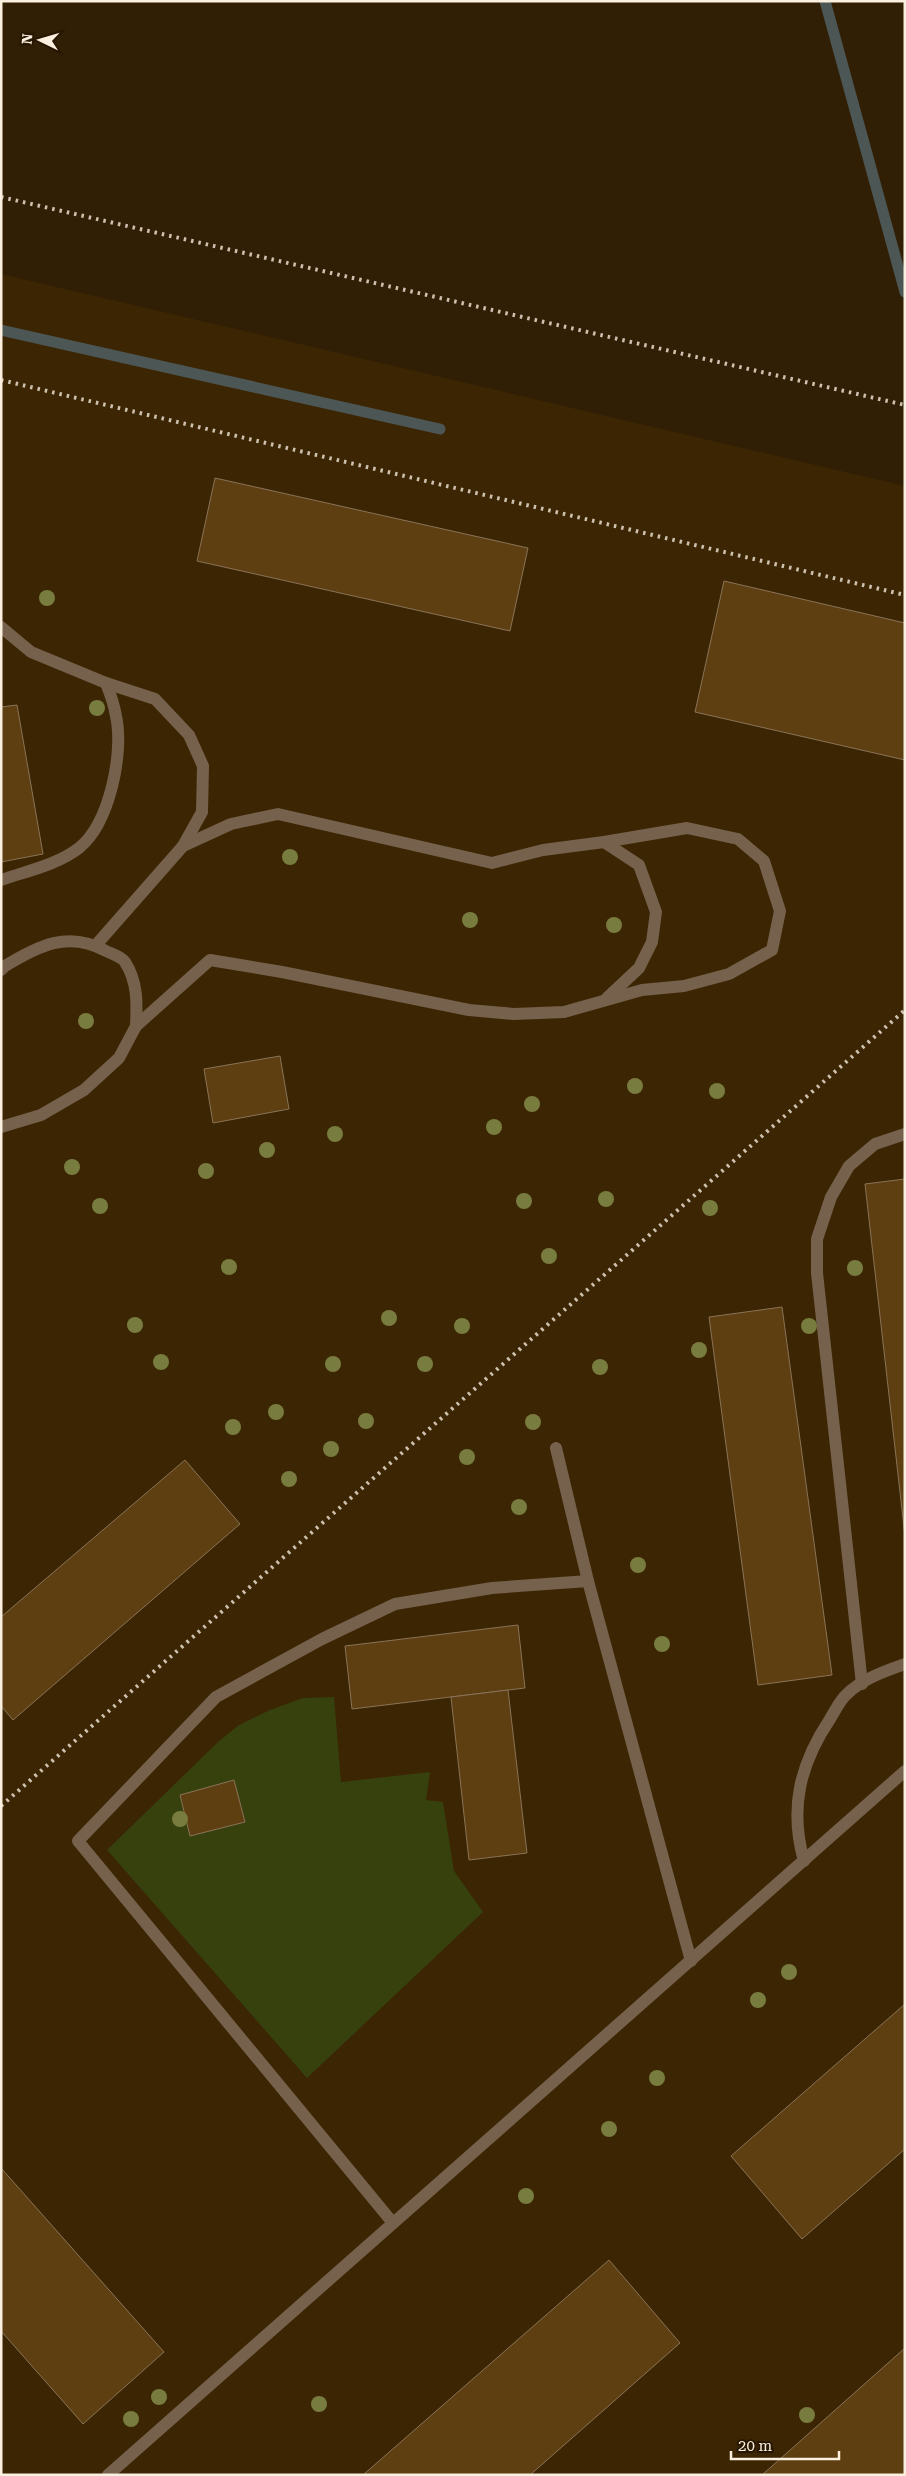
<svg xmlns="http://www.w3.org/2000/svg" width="906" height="2476" font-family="'Roboto Serif',serif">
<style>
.built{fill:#3c2503}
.green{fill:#36410e}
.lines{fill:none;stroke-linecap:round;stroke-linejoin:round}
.stream{stroke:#4b5655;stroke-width:11}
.building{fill:#5e3f12;stroke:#8a7358}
.minor{stroke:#75614c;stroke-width:12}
.rail{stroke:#cec1af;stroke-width:4;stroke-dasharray:2.5 5;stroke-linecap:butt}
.tree{fill:#787d3f}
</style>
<rect width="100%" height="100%" fill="#311f05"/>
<!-- built -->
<polygon class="built" points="1,274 905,486 905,2475 1,2475"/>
<!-- green -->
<polygon class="green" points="334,1697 341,1782 430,1772 426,1800 443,1802 454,1871 483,1912 307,2078 107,1850 218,1742 239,1725 270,1710 303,1698"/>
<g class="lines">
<!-- stream -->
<g class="stream">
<polyline points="825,1 905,292"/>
<polyline points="1,330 440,429"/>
</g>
</g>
<!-- building -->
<g class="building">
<polygon points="215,478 528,548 510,631 197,561"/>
<polygon points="724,581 905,623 905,760 695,712"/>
<polygon points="17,705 43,854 1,862 1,707"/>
<polygon points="280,1056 289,1109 213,1123 204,1069"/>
<polygon points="905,1179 905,1536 865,1184"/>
<polygon points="782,1307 832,1675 758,1685 709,1317"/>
<polygon points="185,1460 240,1524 13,1720 1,1706 1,1617"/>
<polygon points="518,1625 525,1688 352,1709 345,1646"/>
<polygon points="508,1690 527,1853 469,1860 451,1697"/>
<polygon points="234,1780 245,1822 190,1836 180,1795"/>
<polygon points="905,2004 905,2149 802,2239 731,2156"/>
<polygon points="1,2168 164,2352 83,2424 1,2331"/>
<polygon points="609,2260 680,2343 530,2475 363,2475"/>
<polygon points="905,2348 905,2475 762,2475"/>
</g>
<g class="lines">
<!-- minor -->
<g class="minor">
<polyline points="1,627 31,652 106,683 155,699 189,735 203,766 202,812 183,846"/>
<path d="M1 880C27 871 57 865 79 848 110 823 124 752 116 716 114 704 110 693 106 683"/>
<polyline points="96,945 183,846 231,824 278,814 492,863 543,850 604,842 639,865 656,912 652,942 639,968 607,998"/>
<path d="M1 970 5 966C38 946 68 930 106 951 112 954 122 957 125 962 138 982 137 1004 136 1026"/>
<polyline points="1,1127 41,1115 84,1090 119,1058 136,1026 210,960 282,972 469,1010 514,1014 564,1012 642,990 684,986 729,974 772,950 780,911 764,861 738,839 687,828 604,842"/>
<polyline points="556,1448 588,1581"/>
<polyline points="862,1684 817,1273 817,1239 831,1197 849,1166 875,1144 905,1134"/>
<path d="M804 1861C789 1808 800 1764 830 1719 835 1711 840 1700 847 1694 862 1679 885 1671 905 1664"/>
<polyline points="393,2223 78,1841 216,1697 322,1639 395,1604 492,1588 588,1581 691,1961"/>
<polyline points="108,2475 905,1771"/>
</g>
<!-- rail -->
<g class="rail">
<polyline points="1,197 905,405"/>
<polyline points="1,380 905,595"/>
<polyline points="1,1806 905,1010"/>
</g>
</g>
<!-- trees -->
<g class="tree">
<circle cx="47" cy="598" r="8"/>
<circle cx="97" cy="708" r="8"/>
<circle cx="290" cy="857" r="8"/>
<circle cx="470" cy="920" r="8"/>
<circle cx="614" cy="925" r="8"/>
<circle cx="86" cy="1021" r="8"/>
<circle cx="635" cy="1086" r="8"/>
<circle cx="717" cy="1091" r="8"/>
<circle cx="532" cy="1104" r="8"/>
<circle cx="494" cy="1127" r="8"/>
<circle cx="335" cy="1134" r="8"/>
<circle cx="267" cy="1150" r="8"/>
<circle cx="72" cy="1167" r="8"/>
<circle cx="206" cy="1171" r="8"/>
<circle cx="606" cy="1199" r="8"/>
<circle cx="524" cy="1201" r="8"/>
<circle cx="100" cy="1206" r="8"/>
<circle cx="710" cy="1208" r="8"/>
<circle cx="549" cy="1256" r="8"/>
<circle cx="229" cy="1267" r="8"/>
<circle cx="855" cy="1268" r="8"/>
<circle cx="389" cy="1318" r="8"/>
<circle cx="135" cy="1325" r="8"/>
<circle cx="462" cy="1326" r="8"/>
<circle cx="809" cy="1326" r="8"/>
<circle cx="699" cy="1350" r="8"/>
<circle cx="161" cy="1362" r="8"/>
<circle cx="333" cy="1364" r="8"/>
<circle cx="425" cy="1364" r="8"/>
<circle cx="600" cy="1367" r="8"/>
<circle cx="276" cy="1412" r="8"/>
<circle cx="366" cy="1421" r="8"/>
<circle cx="533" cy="1422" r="8"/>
<circle cx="233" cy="1427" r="8"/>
<circle cx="331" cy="1449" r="8"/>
<circle cx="467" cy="1457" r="8"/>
<circle cx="289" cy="1479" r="8"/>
<circle cx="519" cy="1507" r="8"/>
<circle cx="638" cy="1565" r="8"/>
<circle cx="662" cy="1644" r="8"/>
<circle cx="180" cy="1819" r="8"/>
<circle cx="789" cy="1972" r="8"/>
<circle cx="758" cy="2000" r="8"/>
<circle cx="657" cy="2078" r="8"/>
<circle cx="609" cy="2129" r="8"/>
<circle cx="526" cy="2196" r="8"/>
<circle cx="159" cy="2397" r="8"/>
<circle cx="319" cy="2404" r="8"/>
<circle cx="807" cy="2415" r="8"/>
<circle cx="131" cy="2419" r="8"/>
</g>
<!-- border -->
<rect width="906" height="2476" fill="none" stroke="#fbefe0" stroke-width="5"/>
<!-- north arrow -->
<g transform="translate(40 40) rotate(275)" stroke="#271600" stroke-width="4" paint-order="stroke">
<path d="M0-4L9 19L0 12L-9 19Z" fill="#fbefe0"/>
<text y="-8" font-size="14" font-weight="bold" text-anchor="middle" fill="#fbefe0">N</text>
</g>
<!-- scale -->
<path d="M731 2451v8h108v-8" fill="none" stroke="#fbefe0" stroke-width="2.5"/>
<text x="738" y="2451" font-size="15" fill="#fbefe0" stroke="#271600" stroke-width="4" paint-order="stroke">20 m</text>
</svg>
